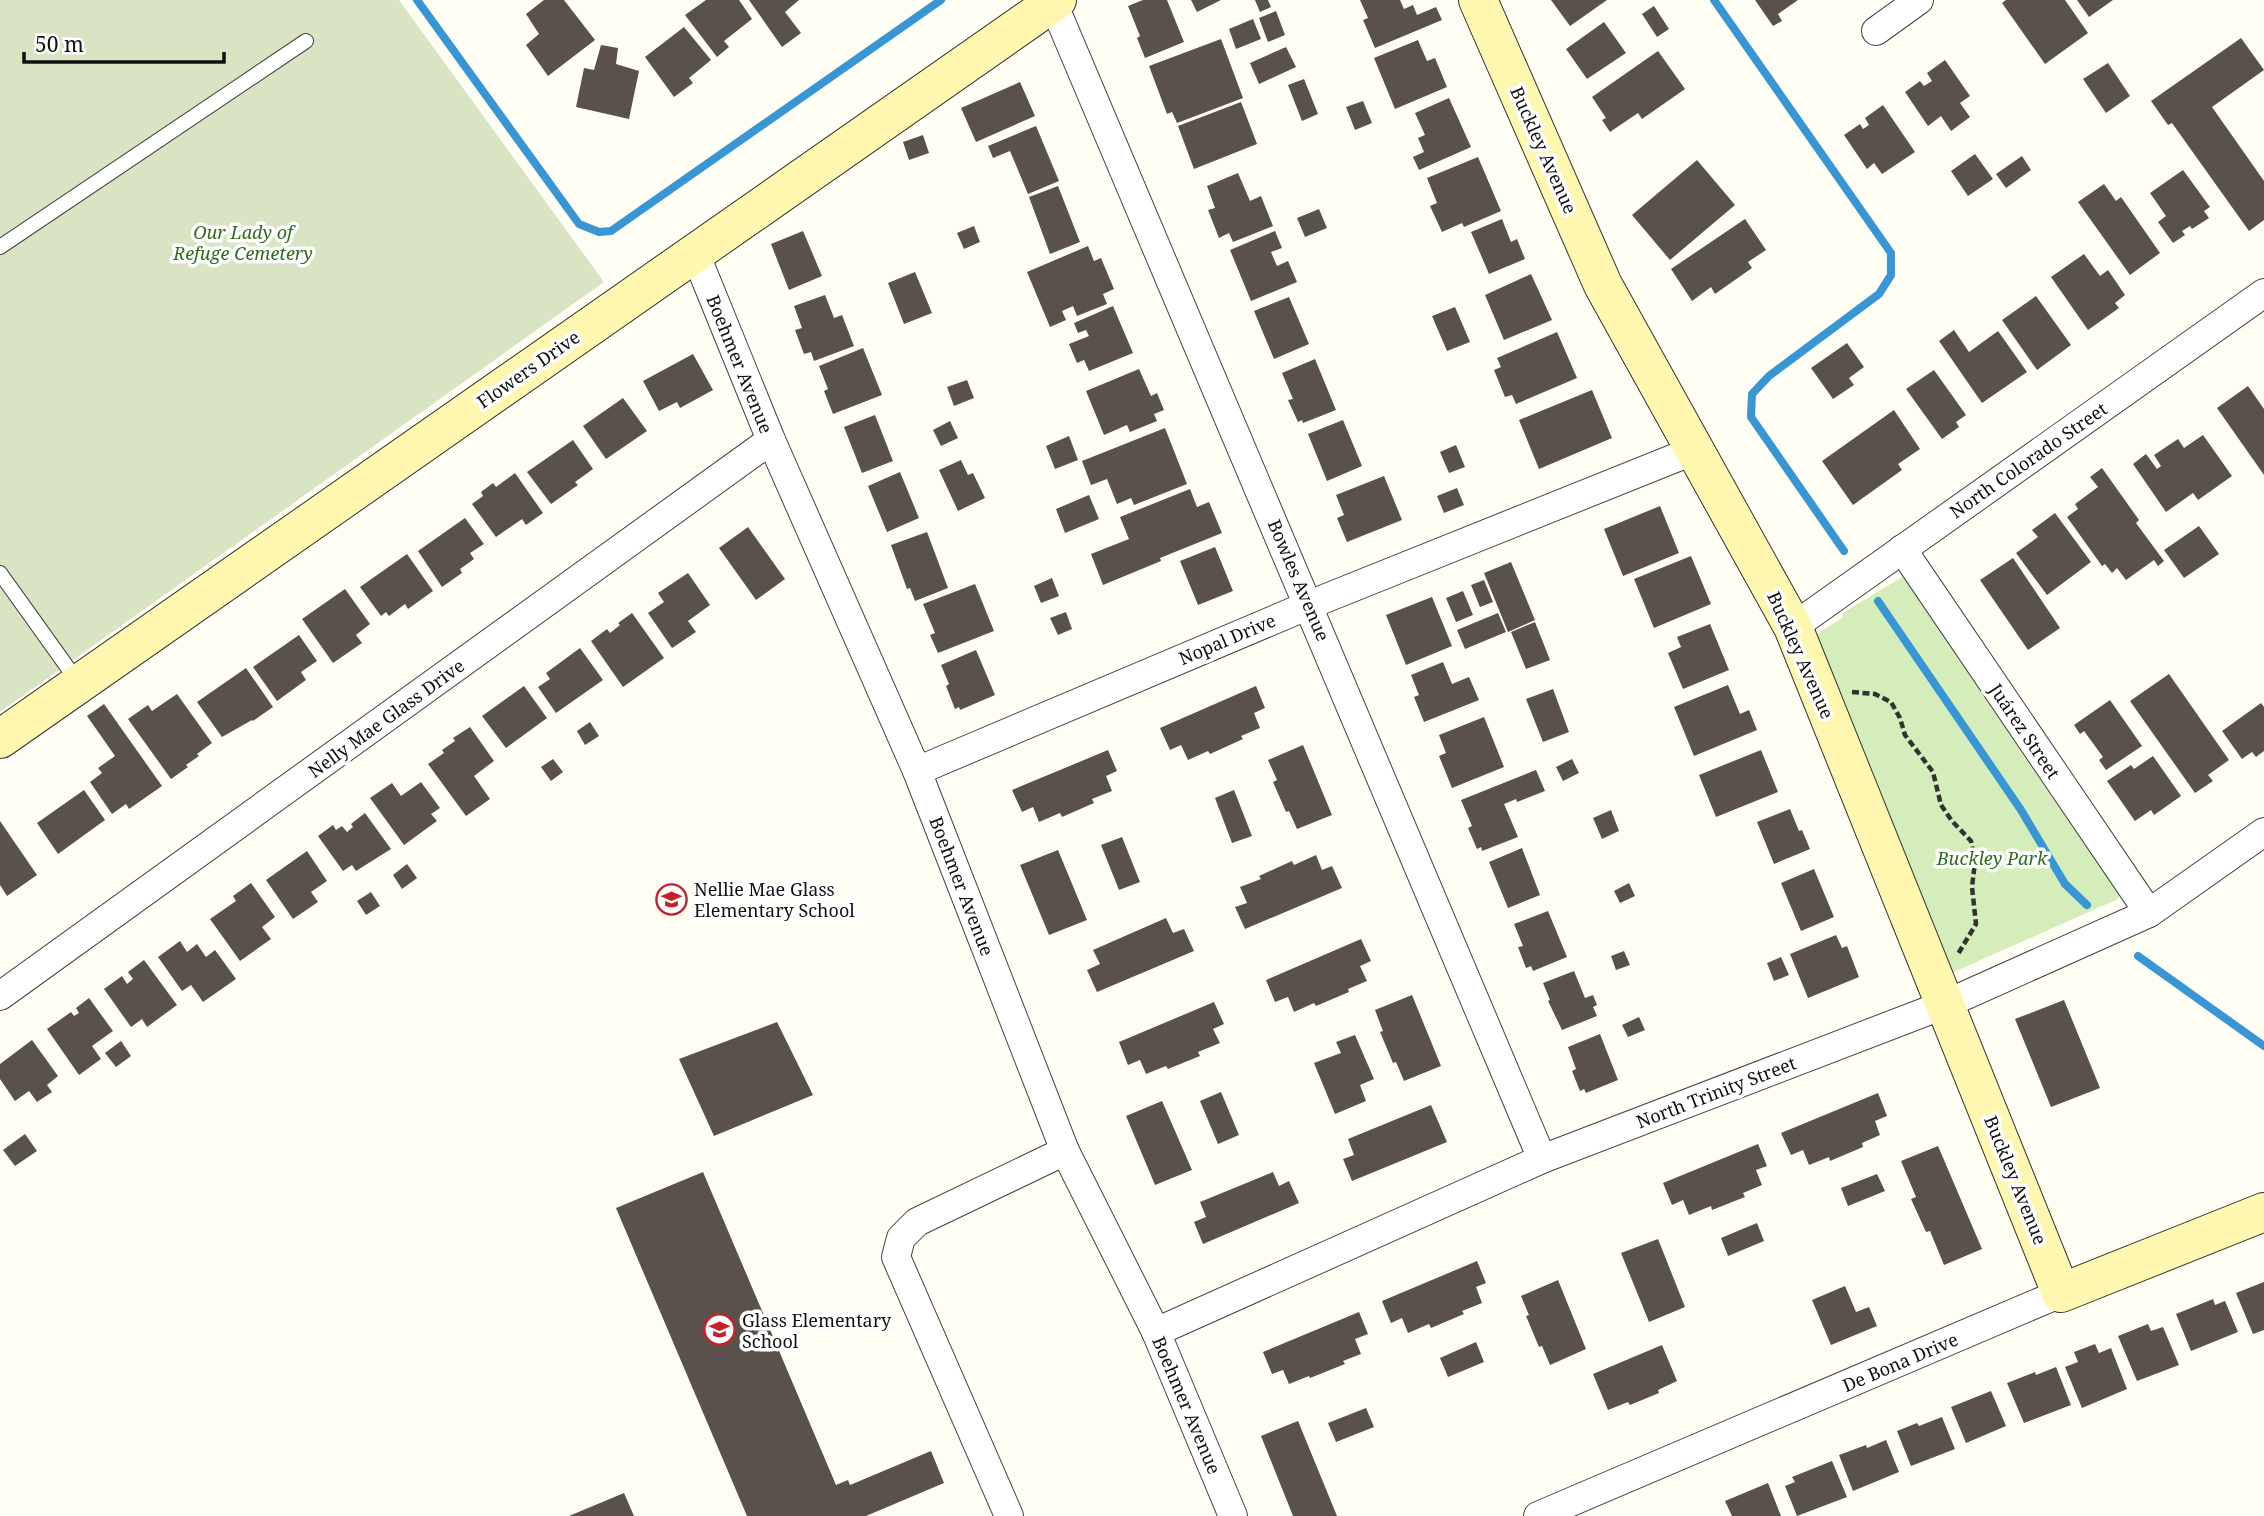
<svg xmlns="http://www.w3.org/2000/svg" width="2264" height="1516" font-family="'Noto Serif',serif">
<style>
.green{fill:#d4edba}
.cemetery{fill:#d9e4c2}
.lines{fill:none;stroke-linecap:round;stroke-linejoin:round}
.stream{stroke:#3896d5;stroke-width:8}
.building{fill:#5a514c}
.lane-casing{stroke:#434343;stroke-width:16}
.street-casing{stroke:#434343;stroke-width:30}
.secondary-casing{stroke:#323232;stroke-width:40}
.path{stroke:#323232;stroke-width:4.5;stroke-dasharray:7 3.5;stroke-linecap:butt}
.lane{stroke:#fff;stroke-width:14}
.street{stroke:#fff;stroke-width:28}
.secondary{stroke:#fff6af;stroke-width:38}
.labels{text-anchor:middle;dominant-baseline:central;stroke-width:7;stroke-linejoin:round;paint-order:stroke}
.street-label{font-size:18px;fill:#101010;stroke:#fff}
.park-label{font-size:18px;font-style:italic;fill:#2d6d1c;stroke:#fff}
.poi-label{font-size:18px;fill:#101010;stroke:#fff;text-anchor:start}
</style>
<rect width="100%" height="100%" fill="#fffdf4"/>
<!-- green -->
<polygon class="green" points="1902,577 1910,581 2120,892 2118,899 1947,975 1806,641 1842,618 1843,613"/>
<!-- cemetery -->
<polygon class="cemetery" points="0,0 399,0 604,282 0,712"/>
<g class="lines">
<!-- stream -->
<g class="stream">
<polyline points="417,0 579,224 599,232 611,231 941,0"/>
<polyline points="1714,0 1891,253 1891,275 1879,294 1769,376 1752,394 1751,417 1844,551"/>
<polyline points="1878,601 2021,810 2065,884 2087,905"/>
<polyline points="2138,956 2264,1046"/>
</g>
</g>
<!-- building -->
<g class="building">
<polygon points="544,0 564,0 595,40 548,76 526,45 539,34 526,14"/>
<polygon points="706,0 739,0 752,19 724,41 729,47 717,57 685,15"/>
<polygon points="749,0 799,0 785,12 801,33 782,47"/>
<polygon points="1143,0 1167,0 1184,42 1145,58 1137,38 1140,36 1128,6"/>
<polygon points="1191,0 1221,0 1197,12"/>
<polygon points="1255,0 1268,0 1271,7 1260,12"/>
<polygon points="1360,0 1400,0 1404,9 1413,5 1417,15 1436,7 1442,20 1375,48 1363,20 1368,18"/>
<polygon points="1551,0 1607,0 1570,26"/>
<polygon points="1755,0 1798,0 1778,14 1782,21 1773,26"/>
<polygon points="2006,0 2065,0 2088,33 2045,64 2002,3"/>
<polygon points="2077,0 2113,0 2089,17"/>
<polygon points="1654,6 1669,29 1657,37 1642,14"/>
<polygon points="1276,11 1285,35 1268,42 1259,18"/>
<polygon points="1253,19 1261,39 1236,49 1229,29"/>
<polygon points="1604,22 1626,53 1587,79 1566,49"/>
<polygon points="684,27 711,60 689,78 693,83 674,97 645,57"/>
<polygon points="2241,38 2264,70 2212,107 2264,181 2264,220 2249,231 2172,123 2168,125 2151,101"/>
<polygon points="1221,39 1243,98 1177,123 1172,112 1167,114 1149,66"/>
<polygon points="1418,40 1427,61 1435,58 1447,87 1395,109 1374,58"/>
<polygon points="601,45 618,48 616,64 639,71 629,119 576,107 584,68 594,70"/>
<polygon points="1286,47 1296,67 1259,84 1250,63"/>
<polygon points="1658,51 1685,89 1642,119 1638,113 1610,132 1602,120 1606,118 1592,97"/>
<polygon points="1945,60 1970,96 1960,103 1970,117 1951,131 1941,116 1928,126 1905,92 1920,81 1924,86 1932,81 1927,73"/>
<polygon points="2108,63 2130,96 2106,113 2083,79"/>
<polygon points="1304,79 1318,114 1302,121 1288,85"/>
<polygon points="1020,82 1035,116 976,142 961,108"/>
<polygon points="1449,98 1471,147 1419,170 1413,157 1424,152 1418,138 1425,135 1415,113"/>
<polygon points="1363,101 1372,123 1355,130 1346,107"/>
<polygon points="1241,102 1257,144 1194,169 1178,126"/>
<polygon points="1883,105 1915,152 1882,174 1874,163 1867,169 1844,135 1860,124 1863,129 1869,125 1865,118"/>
<polygon points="1036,126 1059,181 1028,194 1010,151 993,158 988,146"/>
<polygon points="923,135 929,153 909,160 903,142"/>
<polygon points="1975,154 1993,179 1968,196 1951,171"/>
<polygon points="2022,156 2031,170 2006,188 1996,174"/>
<polygon points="1478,157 1501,211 1464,227 1462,223 1442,232 1430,206 1437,203 1427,178"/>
<polygon points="1697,160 1735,205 1670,260 1632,215"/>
<polygon points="2183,170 2210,207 2204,211 2209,218 2192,229 2190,226 2182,231 2185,235 2173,243 2158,222 2166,216 2150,193"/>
<polygon points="1238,173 1250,201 1261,196 1273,226 1233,242 1229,233 1219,238 1208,210 1215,208 1207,186"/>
<polygon points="2104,184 2116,201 2121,197 2160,253 2130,275 2078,202"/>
<polygon points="1058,186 1080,242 1050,254 1029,197"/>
<polygon points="1319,209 1327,228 1305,237 1297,218"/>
<polygon points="1502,219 1511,242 1517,239 1525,259 1489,274 1471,232"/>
<polygon points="1745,219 1766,250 1748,262 1752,268 1715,294 1711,287 1692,301 1671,269"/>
<polygon points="974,226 980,242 964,249 957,233"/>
<polygon points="803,231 822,276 789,290 771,244"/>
<polygon points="1275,231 1282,248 1271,252 1277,266 1288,261 1297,282 1251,301 1230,250"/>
<polygon points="1088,246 1094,261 1101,258 1114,289 1103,294 1107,304 1077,316 1073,306 1062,311 1066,320 1050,327 1027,272"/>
<polygon points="2084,254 2100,276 2108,270 2125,295 2115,303 2119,308 2088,330 2051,277"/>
<polygon points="915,272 932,313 904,324 888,283"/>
<polygon points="1531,274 1552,320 1504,340 1485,295"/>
<polygon points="825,295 834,318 842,315 854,346 814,361 811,352 804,354 795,330 802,328 794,306"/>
<polygon points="2036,296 2071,345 2037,370 2002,320"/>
<polygon points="1289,297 1309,344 1274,359 1254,311"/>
<polygon points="1113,306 1133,353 1089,371 1084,360 1077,363 1069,344 1089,336 1086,330 1078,333 1074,323"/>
<polygon points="1455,307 1470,342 1447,351 1432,316"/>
<polygon points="1954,330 1969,352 1998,331 2027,372 1982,403 1939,341"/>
<polygon points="1557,332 1577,378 1516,404 1512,395 1505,397 1494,370 1501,367 1497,358"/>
<polygon points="1847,343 1864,367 1849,378 1854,385 1833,399 1811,368"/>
<polygon points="863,348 882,395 833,414 824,391 828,389 819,366"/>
<polygon points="693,354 713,390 680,408 677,402 659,411 643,381"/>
<polygon points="1315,359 1336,410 1303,423 1302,420 1298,422 1288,400 1293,399 1282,373"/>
<polygon points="1139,369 1151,396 1157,393 1164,410 1154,414 1157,421 1130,432 1127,425 1104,435 1086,391"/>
<polygon points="1934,370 1966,415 1956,422 1959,427 1942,439 1906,389"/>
<polygon points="967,380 974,398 954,406 947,387"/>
<polygon points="2248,386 2264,409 2264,475 2217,408"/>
<polygon points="1592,390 1612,438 1539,469 1519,420"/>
<polygon points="623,398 647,431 606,459 583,426"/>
<polygon points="1894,410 1920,449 1898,464 1902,470 1853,505 1822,461"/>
<polygon points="875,415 893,461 862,473 844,427"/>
<polygon points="1343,420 1362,466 1327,481 1308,434"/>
<polygon points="950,421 958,438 941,446 933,430"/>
<polygon points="1165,428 1187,484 1134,505 1131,498 1117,504 1107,479 1091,485 1082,461"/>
<polygon points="2203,435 2232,476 2198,500 2193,493 2166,512 2133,464 2146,454 2157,469 2161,466 2154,455 2178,439 2184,448"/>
<polygon points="1069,436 1078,460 1055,469 1046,446"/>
<polygon points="573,440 593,469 575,482 578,485 551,504 527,472"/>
<polygon points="1456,445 1465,467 1449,473 1440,452"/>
<polygon points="961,460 968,475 973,473 985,498 958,511 939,470"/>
<polygon points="2102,468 2139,520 2136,523 2164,561 2158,566 2154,560 2126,580 2117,568 2112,573 2105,564 2102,566 2067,517 2078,509 2075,504 2098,487 2090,477"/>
<polygon points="900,472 919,518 887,532 868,486"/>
<polygon points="515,473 543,513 526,525 522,519 496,537 472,504 483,496 481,492 493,483 496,487"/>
<polygon points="1384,476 1402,520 1347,542 1337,518 1344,515 1336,495"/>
<polygon points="1457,488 1464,505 1444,513 1437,496"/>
<polygon points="1190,489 1197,507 1209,502 1222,533 1160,558 1161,561 1103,585 1091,554 1129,539 1120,517"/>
<polygon points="1089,495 1099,519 1065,533 1056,509"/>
<polygon points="1660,506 1679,553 1623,576 1604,529"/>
<polygon points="2055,513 2091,562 2047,595 2016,553 2038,537 2032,530"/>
<polygon points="465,518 484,544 470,553 474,559 460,569 462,573 442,587 418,551"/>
<polygon points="2199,526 2219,554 2184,578 2164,550"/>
<polygon points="748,527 785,579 756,600 719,548"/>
<polygon points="927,532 948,588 915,601 910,588 907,589 891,545"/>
<polygon points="1215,547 1233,591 1198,605 1180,561"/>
<polygon points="407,554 433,591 408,609 405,604 389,616 386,612 381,616 360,587"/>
<polygon points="1691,556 1711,604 1654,628 1634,579"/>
<polygon points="2013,558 2060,628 2028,650 1980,580"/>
<polygon points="1511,562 1535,620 1508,632 1484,573"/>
<polygon points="688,573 710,605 688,621 696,632 672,648 648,613 664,602 658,593"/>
<polygon points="1052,578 1059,596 1041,603 1034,586"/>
<polygon points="1484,580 1493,602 1480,607 1471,585"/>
<polygon points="975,584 994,631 938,653 930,635 935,633 923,604"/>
<polygon points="345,589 370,624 356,635 362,643 333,663 302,619"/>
<polygon points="1463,591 1473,615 1456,622 1446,598"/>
<polygon points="1432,597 1452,646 1406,665 1386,615"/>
<polygon points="1066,612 1072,629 1058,635 1050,618"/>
<polygon points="632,613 664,658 623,687 591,641 607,629 610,633 620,625 618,623"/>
<polygon points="1498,613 1506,632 1465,649 1457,630"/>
<polygon points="1535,622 1550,660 1526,669 1511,632"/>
<polygon points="1710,624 1729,670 1683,689 1668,653 1681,647 1677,637"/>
<polygon points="299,635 317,661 301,672 306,680 277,701 253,667"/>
<polygon points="580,648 603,680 556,713 538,687 550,679 546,673"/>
<polygon points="976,650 995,695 960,710 959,707 955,709 946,686 949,684 941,665"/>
<polygon points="1443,662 1452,684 1469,677 1479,700 1424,722 1414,697 1419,695 1411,675"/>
<polygon points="246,668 273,707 253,721 252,720 222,737 197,702"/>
<polygon points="2169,674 2229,760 2208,775 2213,781 2195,793 2130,701"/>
<polygon points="1728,685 1740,714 1749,710 1757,730 1694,756 1674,707"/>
<polygon points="524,686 547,718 506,748 482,716"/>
<polygon points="1256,686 1265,708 1254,713 1260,728 1241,736 1243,739 1210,754 1208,751 1188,760 1181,745 1170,750 1160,728"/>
<polygon points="1553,689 1569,732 1543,742 1526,699"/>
<polygon points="177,694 212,743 197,754 199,756 186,765 188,767 171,779 128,719 148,705 152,711"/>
<polygon points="2110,700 2142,746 2106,770 2099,760 2103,757 2084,731 2080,734 2074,725"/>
<polygon points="2261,703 2264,707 2264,751 2256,757 2252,752 2242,759 2222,731"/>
<polygon points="104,704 162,786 129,809 126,804 112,814 90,782 102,773 98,768 115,756 87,716"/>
<polygon points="1484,717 1504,767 1452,788 1439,756 1446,753 1439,735"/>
<polygon points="590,722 599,736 585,745 577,731"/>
<polygon points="470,727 494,761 474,776 490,799 466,816 428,764 444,753 442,750 455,741 453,738"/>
<polygon points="1303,745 1332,815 1297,829 1289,811 1286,812 1273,782 1277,780 1268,760"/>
<polygon points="1108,750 1117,771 1106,776 1112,791 1092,799 1094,803 1062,817 1060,813 1039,822 1033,807 1022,812 1012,790"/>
<polygon points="1761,750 1778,792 1716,817 1699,775"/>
<polygon points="2153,756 2181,796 2154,815 2151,810 2135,821 2107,781 2131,765 2134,769"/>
<polygon points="553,759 563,772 551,781 541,767"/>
<polygon points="1572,759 1579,773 1563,781 1556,767"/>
<polygon points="1536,770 1545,791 1517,802 1516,799 1504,804 1518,837 1482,851 1481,847 1477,849 1468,828 1472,826 1461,800"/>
<polygon points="421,782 440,808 431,814 437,821 404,845 370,798 392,783 401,796"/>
<polygon points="84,790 105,820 58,854 37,823"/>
<polygon points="1234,790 1252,836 1232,843 1215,798"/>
<polygon points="1790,809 1799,831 1802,830 1810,849 1774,864 1757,822"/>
<polygon points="1611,810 1619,831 1602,839 1593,818"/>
<polygon points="365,813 391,849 356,871 352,865 343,871 318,836 333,825 336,830 342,826 347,832 353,827 351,824"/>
<polygon points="0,821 37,875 7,896 0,885"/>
<polygon points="1122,837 1140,882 1119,890 1101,845"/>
<polygon points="1522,848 1540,895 1508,908 1489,862"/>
<polygon points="1058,850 1087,920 1049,935 1020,865"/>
<polygon points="307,851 327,881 311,892 318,902 293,919 266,880"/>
<polygon points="1316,855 1322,870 1332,866 1342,888 1245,929 1235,907 1247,903 1240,887 1261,879 1259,876 1292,861 1294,865"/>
<polygon points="407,864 417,878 402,889 393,875"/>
<polygon points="1814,869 1834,917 1801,931 1781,883"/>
<polygon points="251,883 275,917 262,927 271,939 240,961 210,919 236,901 233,896"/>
<polygon points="1629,883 1635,896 1620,903 1614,891"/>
<polygon points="371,892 380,906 366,915 357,901"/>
<polygon points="1548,911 1567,957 1533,971 1531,966 1526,968 1518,947 1523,946 1514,924"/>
<polygon points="1166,918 1173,933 1184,929 1194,951 1097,992 1087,970 1100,964 1093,950"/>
<polygon points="1836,935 1842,948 1847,946 1859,977 1808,998 1790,954"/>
<polygon points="1361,939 1371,961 1360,966 1367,981 1348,989 1349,992 1316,1006 1314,1003 1294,1012 1288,997 1275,1002 1266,980"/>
<polygon points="180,941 187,952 197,944 206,957 215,950 236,979 203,1002 191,985 182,991 158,957"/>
<polygon points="1624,951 1630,965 1616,970 1611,956"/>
<polygon points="1781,957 1789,975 1774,981 1767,963"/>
<polygon points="144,960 177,1005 147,1027 142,1019 131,1027 104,989 122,976 127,984 133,979 128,972"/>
<polygon points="1574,971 1585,998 1593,995 1597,1005 1593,1007 1597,1016 1562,1030 1548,1001 1550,1000 1543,983"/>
<polygon points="1412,995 1441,1066 1404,1081 1396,1062 1393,1063 1380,1032 1383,1031 1375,1010"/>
<polygon points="89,998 113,1031 92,1046 101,1059 79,1075 47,1029 71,1012 74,1016 79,1013 76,1008"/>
<polygon points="2064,1000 2100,1088 2051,1107 2015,1019"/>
<polygon points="1214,1002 1224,1024 1213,1029 1220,1043 1198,1052 1200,1056 1168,1069 1166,1066 1146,1074 1140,1060 1128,1065 1119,1042"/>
<polygon points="1639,1017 1645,1030 1628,1037 1622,1025"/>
<polygon points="777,1022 813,1095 714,1136 679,1059"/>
<polygon points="1600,1034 1618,1080 1586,1093 1584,1089 1580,1091 1572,1071 1576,1069 1568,1047"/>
<polygon points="1355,1035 1374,1079 1360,1085 1366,1101 1335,1114 1314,1063 1341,1053 1336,1042"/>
<polygon points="32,1040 58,1076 47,1085 52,1092 37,1102 29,1091 15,1101 0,1079 0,1064"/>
<polygon points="121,1041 131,1056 116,1067 105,1053"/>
<polygon points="1221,1092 1239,1135 1218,1144 1200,1101"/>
<polygon points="1878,1093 1887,1116 1875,1121 1880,1135 1862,1143 1863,1147 1830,1161 1829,1157 1809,1165 1803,1150 1791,1155 1781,1133"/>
<polygon points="1162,1101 1192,1170 1155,1185 1126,1116"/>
<polygon points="1431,1105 1447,1142 1352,1181 1343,1159 1354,1155 1348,1139"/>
<polygon points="25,1134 37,1151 15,1166 3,1150"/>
<polygon points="1758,1144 1767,1166 1756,1170 1762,1185 1743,1193 1745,1197 1712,1210 1711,1206 1689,1215 1683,1200 1672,1205 1663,1183"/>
<polygon points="1938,1146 1982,1249 1944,1265 1930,1231 1926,1232 1911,1199 1916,1197 1901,1161"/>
<polygon points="703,1172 836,1485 848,1480 850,1485 931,1451 944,1483 866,1516 747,1516 616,1208"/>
<polygon points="1273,1172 1279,1186 1289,1181 1299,1203 1203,1244 1194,1222 1206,1217 1200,1202"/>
<polygon points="1877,1174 1885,1191 1848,1206 1841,1188"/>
<polygon points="1757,1223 1764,1241 1728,1256 1721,1238"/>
<polygon points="1658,1239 1685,1307 1649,1322 1621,1253"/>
<polygon points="1477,1261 1486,1283 1476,1287 1482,1303 1462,1311 1464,1314 1431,1328 1429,1324 1408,1333 1402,1318 1391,1323 1382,1301"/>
<polygon points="1558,1280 1586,1349 1550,1365 1542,1346 1539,1347 1526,1316 1529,1315 1521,1296"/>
<polygon points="2264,1282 2264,1330 2253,1334 2236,1293"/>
<polygon points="1845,1286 1856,1312 1869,1307 1877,1326 1831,1345 1812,1300"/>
<polygon points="2213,1299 2215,1305 2225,1301 2238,1332 2191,1351 2176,1314"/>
<polygon points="1359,1312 1368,1334 1355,1339 1361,1354 1343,1361 1345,1364 1310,1378 1309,1376 1289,1384 1283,1370 1272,1374 1263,1352"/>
<polygon points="2148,1324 2151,1331 2163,1327 2179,1365 2137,1381 2118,1336"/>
<polygon points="1476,1342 1484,1362 1448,1377 1440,1358"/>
<polygon points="2095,1344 2099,1353 2111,1348 2127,1389 2082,1408 2065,1367 2078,1362 2074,1352"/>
<polygon points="1662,1345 1677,1381 1658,1390 1659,1393 1630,1405 1628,1402 1608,1410 1593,1374"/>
<polygon points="2056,1367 2071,1405 2024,1423 2007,1383 2035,1372 2036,1375"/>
<polygon points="1991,1391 2006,1426 1966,1443 1951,1407"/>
<polygon points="1366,1408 1374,1427 1336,1442 1328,1423"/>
<polygon points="1942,1417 1955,1449 1911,1466 1897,1431 1917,1423 1919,1426"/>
<polygon points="1298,1421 1337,1516 1293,1516 1261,1436"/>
<polygon points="1886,1440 1899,1472 1853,1491 1839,1455 1866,1445 1867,1448"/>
<polygon points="1832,1461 1847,1497 1797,1516 1785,1486 1795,1482 1792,1477"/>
<polygon points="1768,1483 1781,1516 1732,1516 1725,1501"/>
<polygon points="624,1493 634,1516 569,1516"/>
</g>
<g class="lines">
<defs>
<g id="lane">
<polyline points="0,247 306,41"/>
<polyline points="0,573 78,682"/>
</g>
<g id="street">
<polyline points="1053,3 1542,1159"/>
<polyline points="1876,31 1919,0"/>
<polyline points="695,253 771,440 917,771 1065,1151 1156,1332 1233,1516"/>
<polyline points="1902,549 2149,913"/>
<polyline points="1793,627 2264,293"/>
<polyline points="917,771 1309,605 1695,450"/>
<polyline points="0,996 771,440"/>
<polyline points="1156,1332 1542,1159 1946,1004 2149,913 2264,832"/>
<polyline points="1009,1516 896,1257 901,1238 917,1222 1065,1151"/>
<polyline points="1538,1516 2061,1293"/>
</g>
<g id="secondary">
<polyline points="1478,0 1603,285 1793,627 2061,1293 2264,1212"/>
<polyline points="0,739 1057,0"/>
</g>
</defs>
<!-- lane casing -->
<use href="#lane" class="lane-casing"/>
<!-- street casing -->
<use href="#street" class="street-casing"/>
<!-- secondary casing -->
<use href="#secondary" class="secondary-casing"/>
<!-- path -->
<polyline class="path" points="1852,692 1875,694 1891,702 1900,718 1905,735 1933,772 1941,805 1952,821 1971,841 1975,862 1972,887 1976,924 1958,954"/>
<!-- lane -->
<use href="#lane" class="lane"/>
<!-- street -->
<use href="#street" class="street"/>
<!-- secondary -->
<use href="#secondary" class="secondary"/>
</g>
<!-- icons -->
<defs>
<symbol id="school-ring" viewBox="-11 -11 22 22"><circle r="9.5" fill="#fff" stroke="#c91f28" stroke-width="1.5"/><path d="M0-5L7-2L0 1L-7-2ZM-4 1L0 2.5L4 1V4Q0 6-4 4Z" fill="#c91f28"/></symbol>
</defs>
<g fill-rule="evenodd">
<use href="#school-ring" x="654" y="882" width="35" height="35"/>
<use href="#school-ring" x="702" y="1312" width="35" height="35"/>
</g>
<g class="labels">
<!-- street labels -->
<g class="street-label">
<text transform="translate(1544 150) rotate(66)">Buckley Avenue</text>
<text transform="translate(740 364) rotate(68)">Boehmer Avenue</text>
<text transform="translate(528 369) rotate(-35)">Flowers Drive</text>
<text transform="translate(2028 460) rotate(-35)">North Colorado Street</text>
<text transform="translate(1299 580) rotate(67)">Bowles Avenue</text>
<text transform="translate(1227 639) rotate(-23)">Nopal Drive</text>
<text transform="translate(1801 655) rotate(66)">Buckley Avenue</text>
<text transform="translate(386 718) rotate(-36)">Nelly Mae Glass Drive</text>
<text transform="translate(2025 731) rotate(56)">Juárez Street</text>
<text transform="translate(962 886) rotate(69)">Boehmer Avenue</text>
<text transform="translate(1716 1092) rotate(-21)">North Trinity Street</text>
<text transform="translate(2016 1180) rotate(68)">Buckley Avenue</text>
<text transform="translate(1900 1362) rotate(-23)">De Bona Drive</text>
<text transform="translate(1187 1405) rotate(67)">Boehmer Avenue</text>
</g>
<!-- park labels -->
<g class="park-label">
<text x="243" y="232">Our Lady of<tspan x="243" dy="21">Refuge Cemetery</tspan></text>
<text x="1992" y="858">Buckley Park</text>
</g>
<!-- poi labels -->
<g class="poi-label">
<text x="694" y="889">Nellie Mae Glass<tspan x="694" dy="21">Elementary School</tspan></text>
<text x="742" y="1320">Glass Elementary<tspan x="742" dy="21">School</tspan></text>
</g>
</g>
<!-- scale -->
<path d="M24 52v10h200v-10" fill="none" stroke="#101010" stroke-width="3.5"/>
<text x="35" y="52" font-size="21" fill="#101010" stroke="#ffffff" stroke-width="5" paint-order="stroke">50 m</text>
</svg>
